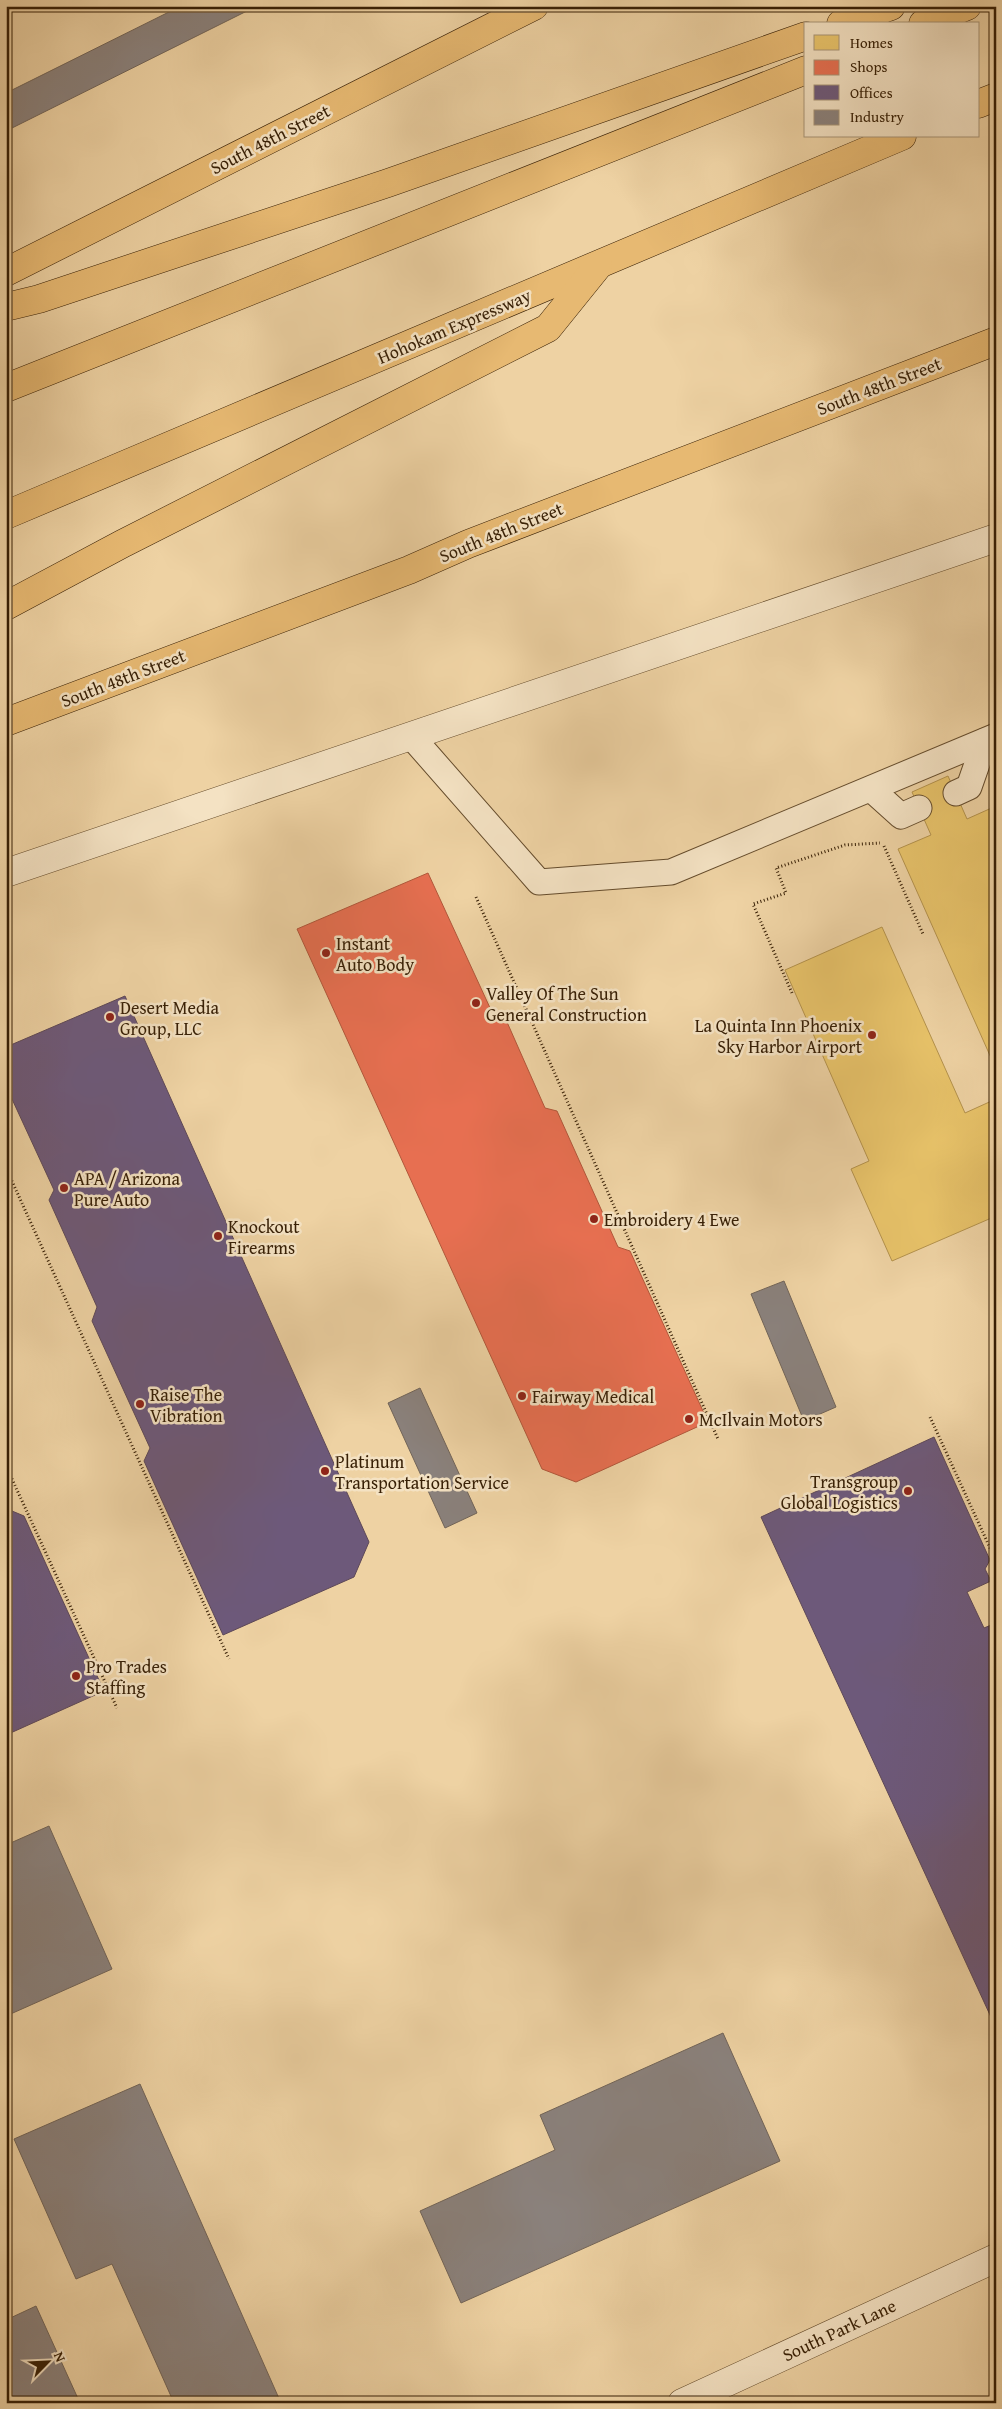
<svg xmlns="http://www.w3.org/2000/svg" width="1002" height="2409" font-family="'Gentium Book Plus',serif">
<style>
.homes{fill:#e9c46a;stroke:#b4924c}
.shops{fill:#e76f51;stroke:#b2573a}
.offices{fill:#6d597a;stroke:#5d4857}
.industry{fill:#8a817c;stroke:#716458}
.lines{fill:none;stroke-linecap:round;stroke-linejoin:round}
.service-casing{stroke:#654c2c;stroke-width:27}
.minor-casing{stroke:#654c2c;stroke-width:29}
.motorway-casing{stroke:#371f05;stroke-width:29}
.path{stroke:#371f05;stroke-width:3;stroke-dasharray:1 2.5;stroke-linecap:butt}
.service{stroke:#f4e2c3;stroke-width:25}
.minor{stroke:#f4e2c3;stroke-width:28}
.motorway{stroke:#e7b972;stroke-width:28}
.poi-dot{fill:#8f2418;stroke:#f4e2c3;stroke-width:2}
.labels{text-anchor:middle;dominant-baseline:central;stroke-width:5;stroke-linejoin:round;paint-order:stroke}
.street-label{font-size:18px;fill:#371f05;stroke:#f4e2c3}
.poi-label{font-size:18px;fill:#371f05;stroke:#f4e2c3;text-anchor:start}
</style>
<rect width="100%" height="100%" fill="#eed2a3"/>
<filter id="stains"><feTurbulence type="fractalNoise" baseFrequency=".004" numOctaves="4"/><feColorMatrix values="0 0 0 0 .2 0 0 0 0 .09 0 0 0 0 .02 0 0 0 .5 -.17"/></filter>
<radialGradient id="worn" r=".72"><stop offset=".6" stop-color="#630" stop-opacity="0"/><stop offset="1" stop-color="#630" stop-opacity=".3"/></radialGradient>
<!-- homes -->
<g class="homes">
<polygon points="948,776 967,819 996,806 996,1069 898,849 931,835 912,792"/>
<polygon points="882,927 965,1113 996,1099 996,1216 892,1261 851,1169 869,1161 785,970"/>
</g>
<!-- shops -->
<polygon class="shops" points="428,873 491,1010 503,1013 545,1108 557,1111 618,1247 630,1251 708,1422 576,1482 542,1469 297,929"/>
<!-- offices -->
<g class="offices">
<polygon points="125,996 369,1542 354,1577 223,1635 144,1461 150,1448 92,1321 97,1307 49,1200 54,1190 6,1086 6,1047"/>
<polygon points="934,1437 990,1560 985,1569 991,1581 967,1592 984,1628 996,1623 996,2028 761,1517"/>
<polygon points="6,1500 12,1511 24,1516 104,1691 6,1735"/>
</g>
<!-- industry -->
<g class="industry">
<polygon points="181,6 257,6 6,131 6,93"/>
<polygon points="784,1281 836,1407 804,1421 751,1294"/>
<polygon points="420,1388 477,1513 445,1528 388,1403"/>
<polygon points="49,1826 112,1969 6,2016 6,1845"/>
<polygon points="723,2033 780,2161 461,2303 420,2211 555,2150 540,2115"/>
<polygon points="140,2084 281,2403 174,2403 112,2264 76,2279 14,2139"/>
<polygon points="36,2306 80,2403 6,2403 6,2320"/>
</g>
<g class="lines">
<defs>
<g id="service">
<polyline points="411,736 539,882 671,872 996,736"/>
<polyline points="871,789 901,816 919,808"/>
<polyline points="956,793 969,787 985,741"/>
</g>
<g id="minor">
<polyline points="6,873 996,538"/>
<polyline points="682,2403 996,2258"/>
</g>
<g id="motorway">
<polyline points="841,24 891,6"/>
<polyline points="923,24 967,6"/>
<polyline points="978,104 996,97"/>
<polyline points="6,272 534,6"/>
<polyline points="6,307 39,299 388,183 806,36"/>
<polyline points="6,388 806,70"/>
<polyline points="6,515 902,136"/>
<polyline points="6,606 122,544 548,328 598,266"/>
<polyline points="6,722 409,570 468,544 996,341"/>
</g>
</defs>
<!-- service casing -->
<use href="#service" class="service-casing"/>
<!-- minor casing -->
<use href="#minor" class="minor-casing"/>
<!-- motorway casing -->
<use href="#motorway" class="motorway-casing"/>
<!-- path -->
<g class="path">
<polyline points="884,846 923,934"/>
<polyline points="476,897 718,1439"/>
<polyline points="792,993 753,904 786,893 776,868 845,845 880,843"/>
<polyline points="6,1168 229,1659"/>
<polyline points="930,1417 996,1561"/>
<polyline points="6,1466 117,1708"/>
</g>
<!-- service -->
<use href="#service" class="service"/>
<!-- minor -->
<use href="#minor" class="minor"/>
<!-- motorway -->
<use href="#motorway" class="motorway"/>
</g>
<!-- markers -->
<g class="poi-dot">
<circle cx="326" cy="953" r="5"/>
<circle cx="476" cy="1003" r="5"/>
<circle cx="110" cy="1017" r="5"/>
<circle cx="872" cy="1035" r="5"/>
<circle cx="64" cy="1188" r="5"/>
<circle cx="594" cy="1219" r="5"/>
<circle cx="218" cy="1236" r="5"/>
<circle cx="522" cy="1396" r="5"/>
<circle cx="140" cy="1404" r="5"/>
<circle cx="689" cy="1419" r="5"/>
<circle cx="325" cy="1471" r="5"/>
<circle cx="908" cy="1491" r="5"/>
<circle cx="76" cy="1676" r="5"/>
</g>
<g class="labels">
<!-- street labels -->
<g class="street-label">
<text transform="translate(270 139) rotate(-27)">South 48th Street</text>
<text transform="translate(454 326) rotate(-23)">Hohokam Expressway</text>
<text transform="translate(879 386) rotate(-21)">South 48th Street</text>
<text transform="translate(501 532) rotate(-22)">South 48th Street</text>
<text transform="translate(123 678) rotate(-21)">South 48th Street</text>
<text transform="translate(839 2330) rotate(-25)">South Park Lane</text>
</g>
<!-- poi labels -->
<g class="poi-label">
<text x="336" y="943">Instant<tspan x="336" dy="21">Auto Body</tspan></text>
<text x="486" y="993">Valley Of The Sun<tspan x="486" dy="21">General Construction</tspan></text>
<text x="120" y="1007">Desert Media<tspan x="120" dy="21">Group, LLC</tspan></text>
<text x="862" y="1025" text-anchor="end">La Quinta Inn Phoenix<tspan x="862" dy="21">Sky Harbor Airport</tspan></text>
<text x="74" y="1178">APA / Arizona<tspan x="74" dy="21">Pure Auto</tspan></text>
<text x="604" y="1219">Embroidery 4 Ewe</text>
<text x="228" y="1226">Knockout<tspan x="228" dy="21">Firearms</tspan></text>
<text x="150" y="1394">Raise The<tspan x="150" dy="21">Vibration</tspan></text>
<text x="532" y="1396">Fairway Medical</text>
<text x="699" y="1419">McIlvain Motors</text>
<text x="335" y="1461">Platinum<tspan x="335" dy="21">Transportation Service</tspan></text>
<text x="898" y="1481" text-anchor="end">Transgroup<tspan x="898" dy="21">Global Logistics</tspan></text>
<text x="86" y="1666">Pro Trades<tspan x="86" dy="21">Staffing</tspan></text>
</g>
</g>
<!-- margin -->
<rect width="1002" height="2409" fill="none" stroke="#eed2a3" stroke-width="25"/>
<rect x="8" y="8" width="987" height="2394" fill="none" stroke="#371f05" stroke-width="2.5"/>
<rect x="12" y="12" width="977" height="2384" fill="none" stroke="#371f05"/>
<!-- legend -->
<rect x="804" y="22" width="175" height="115" fill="#f4e2c3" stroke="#a89477"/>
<rect x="814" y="35" width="25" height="15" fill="#e9c46a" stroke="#a89477"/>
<text x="850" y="48" font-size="15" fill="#371f05">Homes</text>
<rect x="814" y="60" width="25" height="15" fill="#e76f51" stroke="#a89477"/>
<text x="850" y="72" font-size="15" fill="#371f05">Shops</text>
<rect x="814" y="85" width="25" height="15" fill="#6d597a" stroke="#a89477"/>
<text x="850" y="98" font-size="15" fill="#371f05">Offices</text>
<rect x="814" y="110" width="25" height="15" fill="#8a817c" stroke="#a89477"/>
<text x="850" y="122" font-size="15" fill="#371f05">Industry</text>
<!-- north arrow -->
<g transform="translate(48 2362) rotate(66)" stroke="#f4e2c3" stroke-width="4" paint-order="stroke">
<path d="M0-4L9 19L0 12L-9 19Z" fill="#371f05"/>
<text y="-8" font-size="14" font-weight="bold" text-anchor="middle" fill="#371f05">N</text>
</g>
<rect width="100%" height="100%" filter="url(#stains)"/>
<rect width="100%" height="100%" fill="url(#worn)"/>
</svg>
